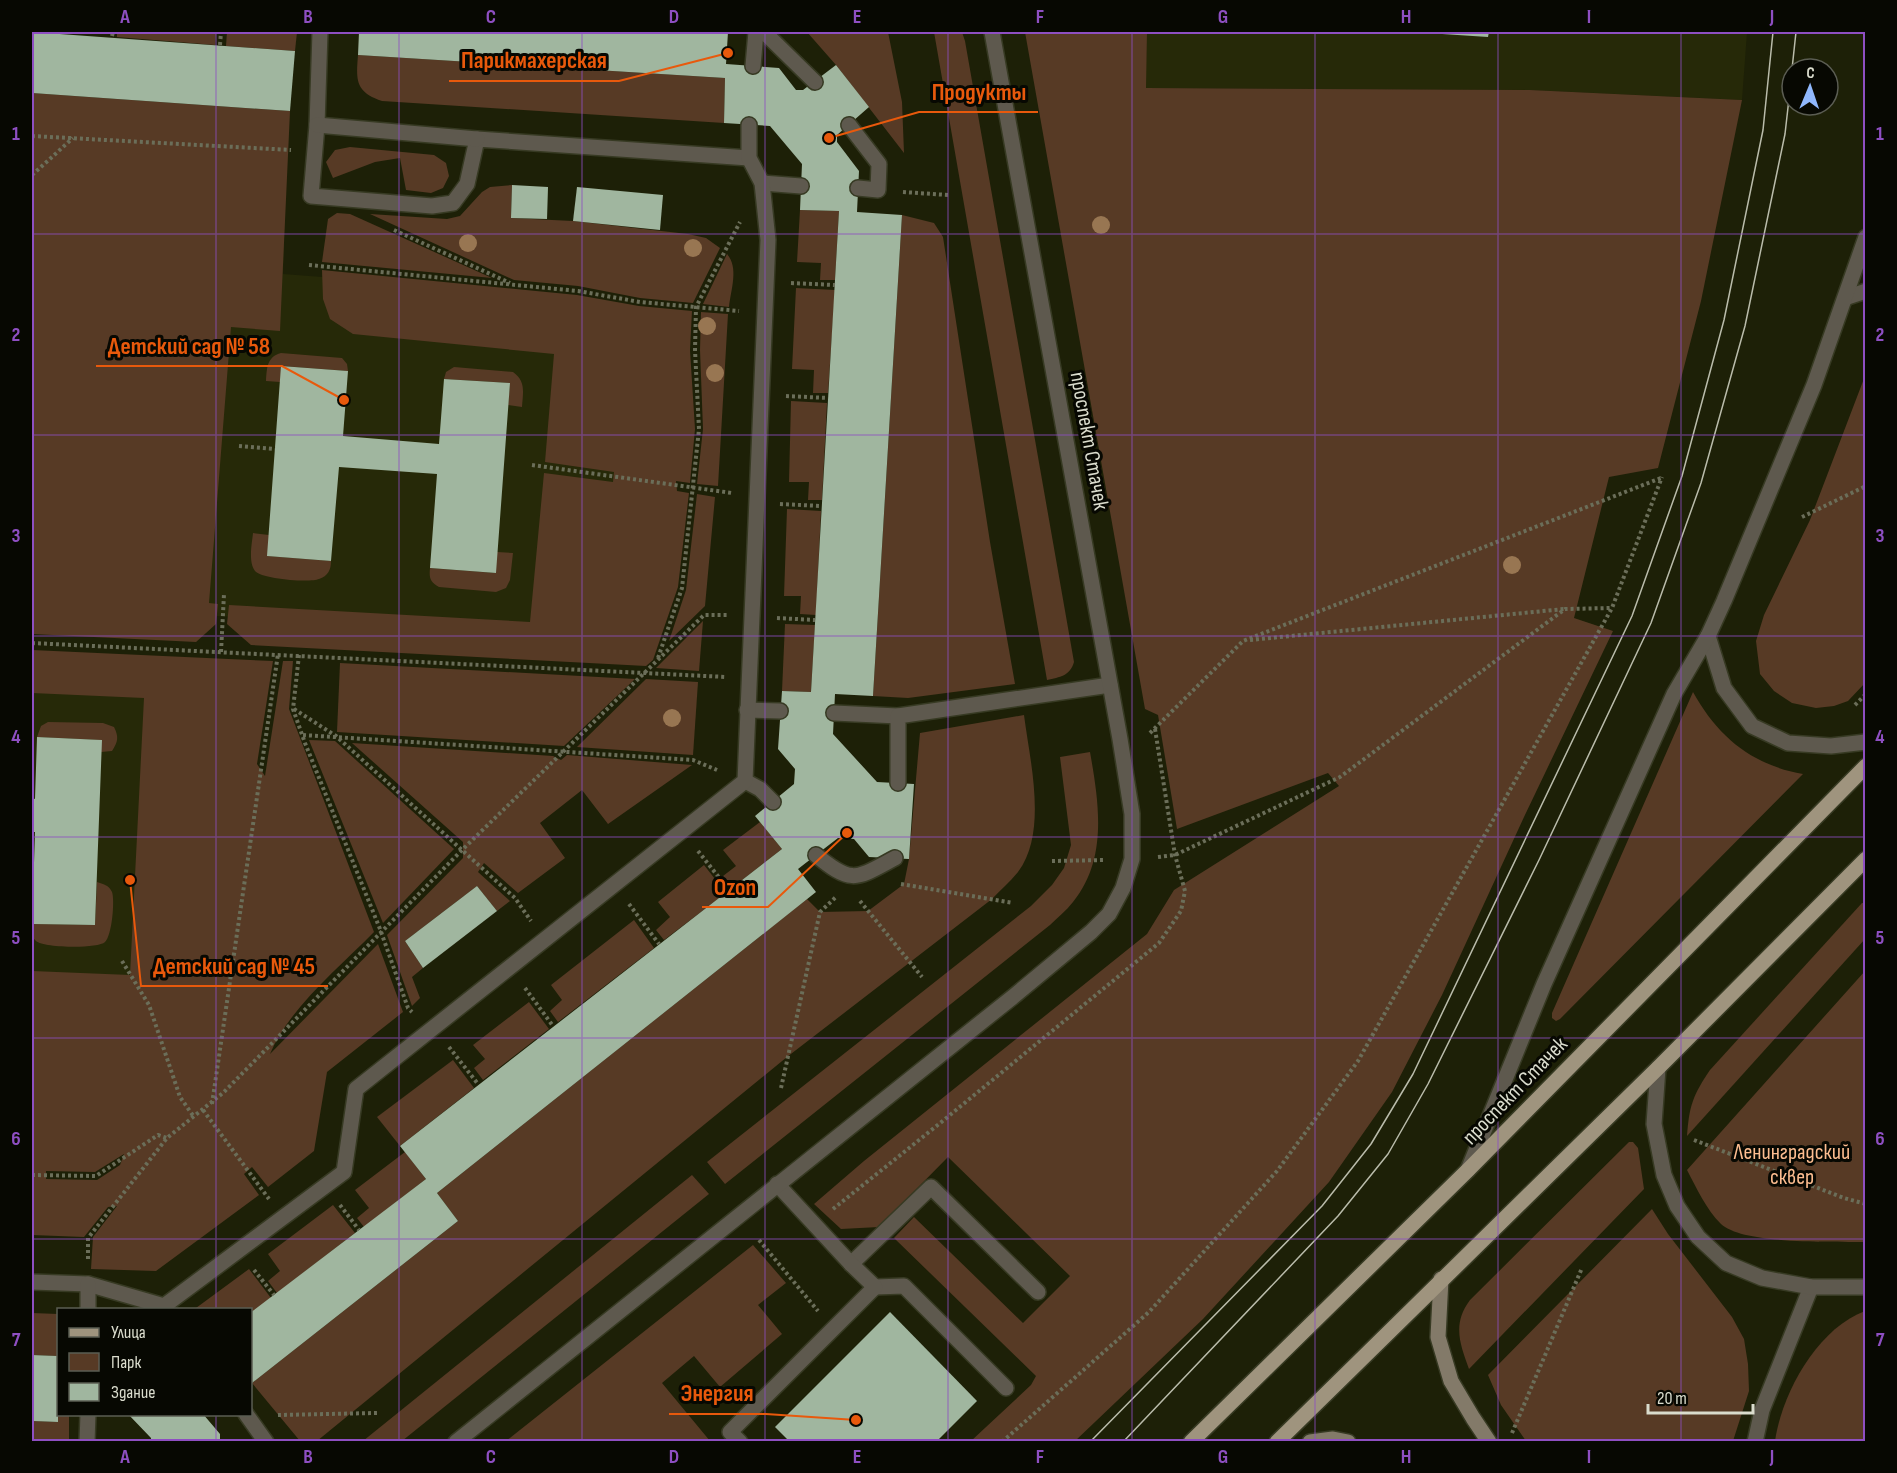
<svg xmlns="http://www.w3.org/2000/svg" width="1897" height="1473" font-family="'Sofia Sans Condensed',sans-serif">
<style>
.built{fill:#262908}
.green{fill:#573a25;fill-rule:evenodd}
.building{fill:#a0b69f}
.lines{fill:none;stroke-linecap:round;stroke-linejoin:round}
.service-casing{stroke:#373a23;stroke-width:18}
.minor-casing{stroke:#373a23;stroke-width:18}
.tertiary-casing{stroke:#373a23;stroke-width:18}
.secondary-casing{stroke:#373a23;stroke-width:18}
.primary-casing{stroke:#373a23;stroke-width:18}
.path{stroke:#6b6e59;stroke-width:4;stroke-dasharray:3 3;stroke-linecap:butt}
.service{stroke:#5e594e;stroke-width:15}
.minor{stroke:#5e594e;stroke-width:15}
.tertiary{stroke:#5e594e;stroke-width:15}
.secondary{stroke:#837a69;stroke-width:15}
.primary{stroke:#9f947e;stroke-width:15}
.tram{stroke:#babcab;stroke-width:1.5}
.tree{fill:#987652}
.grid{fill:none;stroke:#8e4fc2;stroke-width:1.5;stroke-opacity:0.55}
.labels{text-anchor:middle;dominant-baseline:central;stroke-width:6;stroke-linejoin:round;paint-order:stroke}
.street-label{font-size:22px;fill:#dadccd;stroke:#070802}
.park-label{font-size:22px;fill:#fdbd90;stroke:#070802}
.leader{fill:none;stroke:#e8590c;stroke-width:2}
.callout-dot{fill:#e8590c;stroke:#070802;stroke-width:2}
.callout-label{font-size:24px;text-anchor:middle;font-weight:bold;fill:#e8590c;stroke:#070802;stroke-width:6;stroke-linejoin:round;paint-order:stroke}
.neatline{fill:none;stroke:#8e4fc2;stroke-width:2}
.grid-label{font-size:20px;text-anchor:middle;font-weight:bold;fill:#8e4fc2}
</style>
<rect width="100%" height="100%" fill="#1d2007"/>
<!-- built -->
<g class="built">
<polygon points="1147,32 1747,32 1742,100 1530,90 1145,88"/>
<polygon points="32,202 285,208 283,274 453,287 665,322 631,648 264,618 32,608"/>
<polygon points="32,669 260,678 199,1083 32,1157"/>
</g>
<!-- green -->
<g class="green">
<polygon points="117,32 216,32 215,45 117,37"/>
<polygon points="227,32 297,32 295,51 226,46"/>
<polygon points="807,32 888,32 902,102 904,153 836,65"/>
<path d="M934 32H962L965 41 1074 662C1070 676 1060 677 1047 680Z"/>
<polygon points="1025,32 1147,32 1146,88 1530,90 1742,100 1701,301 1658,468 1609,477 1574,618 1613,631 1524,817 1442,995 1392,1092 1329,1182 1203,1319 1074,1442 971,1441 1031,1385 1036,1376 894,1238 914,1217 1023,1323 1070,1276 948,1157 879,1227 841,1229 814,1204 864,1161 1147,934 1174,890 1339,786 1328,773 1177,829 1158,715 1145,709"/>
<path d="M358 55 725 78 724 123 382 101C355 92 356 80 358 55Z"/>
<polygon points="32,93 290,111 280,331 231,327 209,603 218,604 216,624 196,642 32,634"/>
<polygon points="350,147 434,155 446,163 449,176 443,188 431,193 406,190 400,158 375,162 333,178 326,162 335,150"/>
<polygon points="512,185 511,218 573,221 688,234 706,238 720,248 693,303 640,298 578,286 514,280 370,214 447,219 460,216 482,192 490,187"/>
<polygon points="800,210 839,211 835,280 820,280 821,263 797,262"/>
<polygon points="337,213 350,214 492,278 322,262 328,219"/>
<polygon points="902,215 934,223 943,237 990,542 1015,684 908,698 873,696"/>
<path d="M727 254C739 268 731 289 729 307L703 304Z"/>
<polygon points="322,270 577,295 639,306 692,311 690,350 695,429 690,483 676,481 677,491 689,493 678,587 653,660 646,666 251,645 227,624 229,605 530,622 544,473 613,482 614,472 545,462 554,354 353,334 330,319 323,299"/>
<polygon points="796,288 835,290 828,393 813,393 814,370 792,369"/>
<polygon points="701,312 728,314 718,486 697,484 703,429 700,350"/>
<path d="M281 353 342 358 347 364 348 371 282 366 280 382 266 381C267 367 267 357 281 353Z"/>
<path d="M454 367 513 372C526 381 523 392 522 407L508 405 510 383 444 379 446 372Z"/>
<polygon points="1865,376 1865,683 1848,701 1834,706 1816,708 1792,703 1774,691 1760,674 1756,641 1764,615 1810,520"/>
<polygon points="791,401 827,403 822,500 808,500 809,482 789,482"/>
<polygon points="697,494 715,497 705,606 669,641 686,590"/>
<polygon points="787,509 821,511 816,615 800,614 801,596 784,596"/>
<path d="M253 533 269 535 268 556 331 561C331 570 328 576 319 579 310 583 261 579 255 571 248 562 252 543 253 533Z"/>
<path d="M497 552 513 553 510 580 506 588 496 592 439 587C430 582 429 578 430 568L495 573Z"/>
<polygon points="703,621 699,671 656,668"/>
<polygon points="785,624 815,625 811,692 782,691"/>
<path d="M32 650 273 661 257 764 265 776 283 661H293L289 709 374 932C339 968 289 1008 270 1054L378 944 403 1012 327 1072 314 1151 268 1187 252 1167 244 1174 259 1195 156 1271 91 1269 93 1237 117 1206 108 1207 84 1237 32 1235V971L130 975 144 698 32 693ZM124 1154 120 1165 97 1180 46 1179V1171L95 1172Z"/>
<polygon points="340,663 635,679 564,746 337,732"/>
<polygon points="646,679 698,682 693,755 577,747"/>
<path d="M1693 692C1718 737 1752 765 1803 774L1560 1019 1556 1021 1552 1018V1013Z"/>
<path d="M1024 715C1030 762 1048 832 1018 872 1010 882 1000 890 992 899L787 1057 317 1441H300L252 1383 458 1221 437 1193 807 899 820 912 868 911 904 884 909 859 920 733Z"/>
<path d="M48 722 103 723 114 727C119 737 118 742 112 751L101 752V740L37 737 41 726Z"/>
<polygon points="309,740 335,741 454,849 383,923"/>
<polygon points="352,743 553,756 561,760 567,755 692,765 608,824 582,790 540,823 565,858 518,893 484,863 478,872 510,901 497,911 477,886 405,941 423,968 412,977 420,998 412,1006 387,935 463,858 463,842"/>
<path d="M1090 752C1099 803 1108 859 1073 902 1066 911 1057 918 1050 925L725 1184 707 1162 1031 906 1052 885 1064 868 1071 845 1060 757Z"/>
<polygon points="760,822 782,849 732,888 723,876 736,866 723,850"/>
<polygon points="704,865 726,893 664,940 656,930 670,917 658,902"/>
<path d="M97 882C103 884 109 885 112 892 115 900 112 936 105 942 98 949 44 948 36 941 31 937 32 930 32 924L95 925Z"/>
<path d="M1862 903H1865V939L1687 1136C1689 1106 1693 1095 1710 1070Z"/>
<polygon points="634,920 654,948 558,1022 550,1011 562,1000 551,985"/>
<path d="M1865 971V1242C1833 1241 1744 1245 1721 1224 1706 1209 1697 1189 1687 1170Z"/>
<polygon points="529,1002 549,1029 483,1080 474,1068 485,1059 473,1045"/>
<polygon points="453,1060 474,1088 400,1146 377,1117"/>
<path d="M1629 1142H1633L1638 1148 1644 1189 1469 1369C1460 1344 1452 1324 1470 1300Z"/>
<polygon points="405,1152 426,1179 364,1227 357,1218 369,1208 355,1190"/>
<polygon points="692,1175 709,1194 402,1441 363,1441"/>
<polygon points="333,1205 355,1233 277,1293 268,1281 280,1271 268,1254"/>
<polygon points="1652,1209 1668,1234 1732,1317 1744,1339 1748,1364 1749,1391 1733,1441 1526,1441 1501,1405 1488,1375"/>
<polygon points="753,1245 786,1283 758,1305 782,1334 720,1387 694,1356 662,1383 710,1441 506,1441"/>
<polygon points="249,1269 271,1298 251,1313 250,1310 197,1310 196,1308"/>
<path d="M1865 1311V1441H1775C1782 1393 1817 1329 1865 1311Z"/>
<polygon points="32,1313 58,1314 58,1356 32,1355"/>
<polygon points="58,1406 58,1414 69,1415 69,1441 32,1441 32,1421 58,1422"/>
</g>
<!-- building -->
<g class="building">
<polygon points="32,32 295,51 290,111 32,93"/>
<polygon points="359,32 728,32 726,64 779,68 796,90 803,90 836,65 869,107 837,135 837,142 859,171 857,212 902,215 873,696 835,694 833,734 877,782 914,784 909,859 869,857 854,839 838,838 816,855 798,869 816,892 437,1193 458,1221 252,1383 250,1381 250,1313 426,1179 400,1146 782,849 755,816 794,784 795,769 778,749 782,691 811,692 839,211 800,210 802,164 770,126 724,123 725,78 358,55"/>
<polygon points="1427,32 1489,32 1488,37 1427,33"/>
<polygon points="512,185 548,187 547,219 511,218"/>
<polygon points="577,187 663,195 660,230 573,221"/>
<polygon points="281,366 348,371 343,436 439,444 444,379 510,383 496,573 430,568 437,474 339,467 331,561 267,556"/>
<polygon points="37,737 102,740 95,925 32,924 35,832 32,832 32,798 35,799"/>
<polygon points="477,886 497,911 423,968 405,941"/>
<polygon points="890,1312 977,1401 936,1442 790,1442 775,1427"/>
<polygon points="32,1355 58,1356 58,1422 32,1421"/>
<polygon points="128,1414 203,1414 220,1434 220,1442 151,1442 151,1438"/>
</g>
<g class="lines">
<defs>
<g id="service">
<polyline points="320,32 317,125 311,196 432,206 453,203 467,184 477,139 749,158"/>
<polyline points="764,32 815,82"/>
<polyline points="753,66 756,32"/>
<polyline points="317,125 477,139"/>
<polyline points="849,125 879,164 878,190 858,188"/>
<polyline points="762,183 801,186"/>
<polyline points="1845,298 1866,291"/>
<polyline points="747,710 780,711"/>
<polyline points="834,713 898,716"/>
<polyline points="745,781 760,789 773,802"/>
<polyline points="898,783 898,716 1110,685"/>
<path d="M816 855C852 885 856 879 895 858"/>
<polyline points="851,1264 931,1187 1038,1292"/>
<polyline points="32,1282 88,1284 164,1306 344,1172 356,1089 745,781 768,240 762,183 749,158 749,125"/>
<polyline points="88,1284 88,1310"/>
<polyline points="875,1287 904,1286 1006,1388"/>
<polyline points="246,1414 266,1442"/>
<polyline points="87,1442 88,1414"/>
<polyline points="740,1442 730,1432 875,1287 851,1264 777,1184"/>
<polyline points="1755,1442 1762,1410 1811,1287"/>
</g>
<polyline id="minor" points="456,1442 1014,996 1091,932 1109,914 1123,888 1132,859 1132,814 1120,739 992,32"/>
<g id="tertiary">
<polyline points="1708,636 1724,688 1752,726 1788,743 1831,746 1866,742"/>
<polyline points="1658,1068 1654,1124 1664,1175 1677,1206 1698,1237 1726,1263 1762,1278 1811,1287 1866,1287"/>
<polyline points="1468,1170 1544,984 1674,694 1708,636 1724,601 1814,385 1866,237"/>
</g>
<g id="secondary">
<polyline points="1441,1279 1438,1337 1451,1381 1473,1418 1489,1442"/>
<polyline points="1310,1442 1333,1439 1348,1442"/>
</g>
<g id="primary">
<polyline points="1191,1442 1468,1170 1866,766"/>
<polyline points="1277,1442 1658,1068 1866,859"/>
</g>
</defs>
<!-- service casing -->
<use href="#service" class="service-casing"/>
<!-- minor casing -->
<use href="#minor" class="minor-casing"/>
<!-- tertiary casing -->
<use href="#tertiary" class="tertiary-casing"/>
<!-- secondary casing -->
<use href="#secondary" class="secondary-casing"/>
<!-- primary casing -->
<use href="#primary" class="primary-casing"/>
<!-- path -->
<g class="path">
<polyline points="112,36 113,32"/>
<polyline points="220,45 221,32"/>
<polyline points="32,136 291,150"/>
<polyline points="32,175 73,138"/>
<polyline points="903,192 948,195"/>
<polyline points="394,230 510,283"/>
<polyline points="309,265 578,291 640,302 739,311"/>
<polyline points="791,283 835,285"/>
<polyline points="786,396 828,398"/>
<polyline points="239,446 275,449"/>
<polyline points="532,465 732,493"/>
<polyline points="780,504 821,506"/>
<polyline points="1802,517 1866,486"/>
<polyline points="777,618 815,620"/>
<polyline points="1250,640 1564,609"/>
<polyline points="32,643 726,677"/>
<polyline points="221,652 224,594"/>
<polyline points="299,655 293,709 305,743 380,929 408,1008 412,1012"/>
<polyline points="658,658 682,588 699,429 695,350 696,307 740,222"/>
<polyline points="1855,705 1866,694"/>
<polyline points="294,709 336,736 515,898 531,921"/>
<polyline points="1150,733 1243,641 1661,478"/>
<polyline points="303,735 693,760 717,770"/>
<polyline points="698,851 729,890"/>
<polyline points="1158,857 1175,855 1340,777 1565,609 1612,608"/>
<polyline points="1052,861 1105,860"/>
<polyline points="901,884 1013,903"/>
<polyline points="860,901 922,977"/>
<polyline points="629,904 659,944"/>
<polyline points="122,961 149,1005 180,1097 194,1117"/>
<polyline points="525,988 553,1026"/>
<polyline points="449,1047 478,1084"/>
<polyline points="781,1088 820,912 836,897"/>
<polyline points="212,1104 278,654"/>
<polyline points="203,1110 269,1199"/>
<polyline points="1694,1140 1844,1198 1866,1204"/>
<polyline points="32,1175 96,1176 158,1135 167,1138"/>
<polyline points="340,1205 359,1230"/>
<polyline points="833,1209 939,1124 1159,943 1181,911 1185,891 1175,855 1155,729"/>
<polyline points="759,1240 818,1311"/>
<polyline points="88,1259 88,1238 167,1138 224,1092 462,850 704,615 728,615"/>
<polyline points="254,1270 274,1295"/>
<polyline points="278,1415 377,1413"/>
<polyline points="1512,1433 1582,1268"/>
<polyline points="1002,1442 1149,1312 1277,1171 1358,1061 1612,608 1662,477"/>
</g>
<!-- service -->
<use href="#service" class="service"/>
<!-- minor -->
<use href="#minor" class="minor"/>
<!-- tertiary -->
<use href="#tertiary" class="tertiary"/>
<!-- secondary -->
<use href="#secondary" class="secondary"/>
<!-- primary -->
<use href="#primary" class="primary"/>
<!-- tram -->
<g class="tram">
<polyline points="1792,69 1796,32"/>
<polyline points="1090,1442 1322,1206 1371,1144 1413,1074 1632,616 1682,476 1724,320 1763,130 1773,32"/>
<polyline points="1123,1442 1338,1216 1388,1154 1428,1084 1539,860 1651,623 1701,483 1745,326 1785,134 1792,72"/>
</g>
</g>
<!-- trees -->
<g class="tree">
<circle cx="1101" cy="225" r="9"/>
<circle cx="468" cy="243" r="9"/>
<circle cx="693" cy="248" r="9"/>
<circle cx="707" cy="326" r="9"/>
<circle cx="715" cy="373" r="9"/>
<circle cx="1512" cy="565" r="9"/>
<circle cx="672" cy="718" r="9"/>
</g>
<!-- grid -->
<path class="grid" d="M216 32V1310M399 32V1442M582 32V1442M765 32V1442M948 32V1442M1132 32V1442M1315 32V1442M1498 32V1442M1681 32V1442M32 234H1866M32 435H1866M32 636H1866M32 837H1866M32 1038H1866M32 1239H1866M216 1414V1442"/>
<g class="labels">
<!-- street labels -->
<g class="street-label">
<text transform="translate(1089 441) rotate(80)">проспект Стачек</text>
<text transform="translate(1515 1091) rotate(-46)">проспект Стачек</text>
</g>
<!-- park labels -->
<g class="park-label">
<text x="1792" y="1152">Ленинградский<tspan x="1792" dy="25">сквер</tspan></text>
</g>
</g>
<!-- callouts -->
<path class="leader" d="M728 53L619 81H449M829 138L919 112H1038M344 400L282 366H96M847 833L768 907H702M130 880L141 986H328M856 1420L766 1414H669"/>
<g class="callout-dot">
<circle cx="728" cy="53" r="6"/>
<circle cx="829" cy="138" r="6"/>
<circle cx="344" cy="400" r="6"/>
<circle cx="847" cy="833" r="6"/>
<circle cx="130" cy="880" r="6"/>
<circle cx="856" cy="1420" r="6"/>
</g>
<g class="callout-label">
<text x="534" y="68">Парикмахерская</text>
<text x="979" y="100">Продукты</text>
<text x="189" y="354">Детский сад № 58</text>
<text x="735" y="895">Ozon</text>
<text x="234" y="974">Детский сад № 45</text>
<text x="717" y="1401">Энергия</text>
</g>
<!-- border -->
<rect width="1897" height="1473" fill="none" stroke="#070802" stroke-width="66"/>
<!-- legend -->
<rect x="57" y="1308" width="195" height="108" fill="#070802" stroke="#5b5d53" stroke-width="1.5"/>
<rect x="69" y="1328" width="30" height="9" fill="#9f947e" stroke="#5b5d53" stroke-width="1.5"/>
<text x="111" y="1338" font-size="18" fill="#dadccd">Улица</text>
<rect x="69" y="1353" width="30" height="18" fill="#573a25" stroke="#5b5d53" stroke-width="1.5"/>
<text x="111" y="1368" font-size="18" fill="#dadccd">Парк</text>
<rect x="69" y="1383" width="30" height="18" fill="#a0b69f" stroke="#5b5d53" stroke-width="1.5"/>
<text x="111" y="1398" font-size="18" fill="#dadccd">Здание</text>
<!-- north arrow -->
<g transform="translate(1810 87) rotate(2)"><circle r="28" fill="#070802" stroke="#5b5d53" stroke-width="1.5"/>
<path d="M0-4.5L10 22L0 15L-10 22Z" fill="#90b8fd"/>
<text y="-9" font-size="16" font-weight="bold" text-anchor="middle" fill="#dadccd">С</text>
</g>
<!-- scale -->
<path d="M1648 1404v9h105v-9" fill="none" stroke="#dadccd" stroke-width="3"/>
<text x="1657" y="1404" font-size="18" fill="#dadccd" stroke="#070802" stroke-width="4.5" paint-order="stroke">20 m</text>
<rect x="33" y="33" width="1831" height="1407" class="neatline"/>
<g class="grid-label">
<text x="125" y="23">A</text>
<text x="308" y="23">B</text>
<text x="491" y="23">C</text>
<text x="674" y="23">D</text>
<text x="857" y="23">E</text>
<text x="1040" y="23">F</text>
<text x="1223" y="23">G</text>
<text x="1406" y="23">H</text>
<text x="1589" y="23">I</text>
<text x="1772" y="23">J</text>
<text x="16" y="140">1</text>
<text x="1880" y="140">1</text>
<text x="16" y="341">2</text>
<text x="1880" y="341">2</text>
<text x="16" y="542">3</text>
<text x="1880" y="542">3</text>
<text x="16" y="743">4</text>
<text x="1880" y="743">4</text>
<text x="16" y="944">5</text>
<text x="1880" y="944">5</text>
<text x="16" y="1145">6</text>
<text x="1880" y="1145">6</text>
<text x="16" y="1346">7</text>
<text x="1880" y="1346">7</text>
<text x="125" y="1463">A</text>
<text x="308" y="1463">B</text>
<text x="491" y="1463">C</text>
<text x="674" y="1463">D</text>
<text x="857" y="1463">E</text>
<text x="1040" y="1463">F</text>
<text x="1223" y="1463">G</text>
<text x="1406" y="1463">H</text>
<text x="1589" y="1463">I</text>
<text x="1772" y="1463">J</text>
</g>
</svg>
